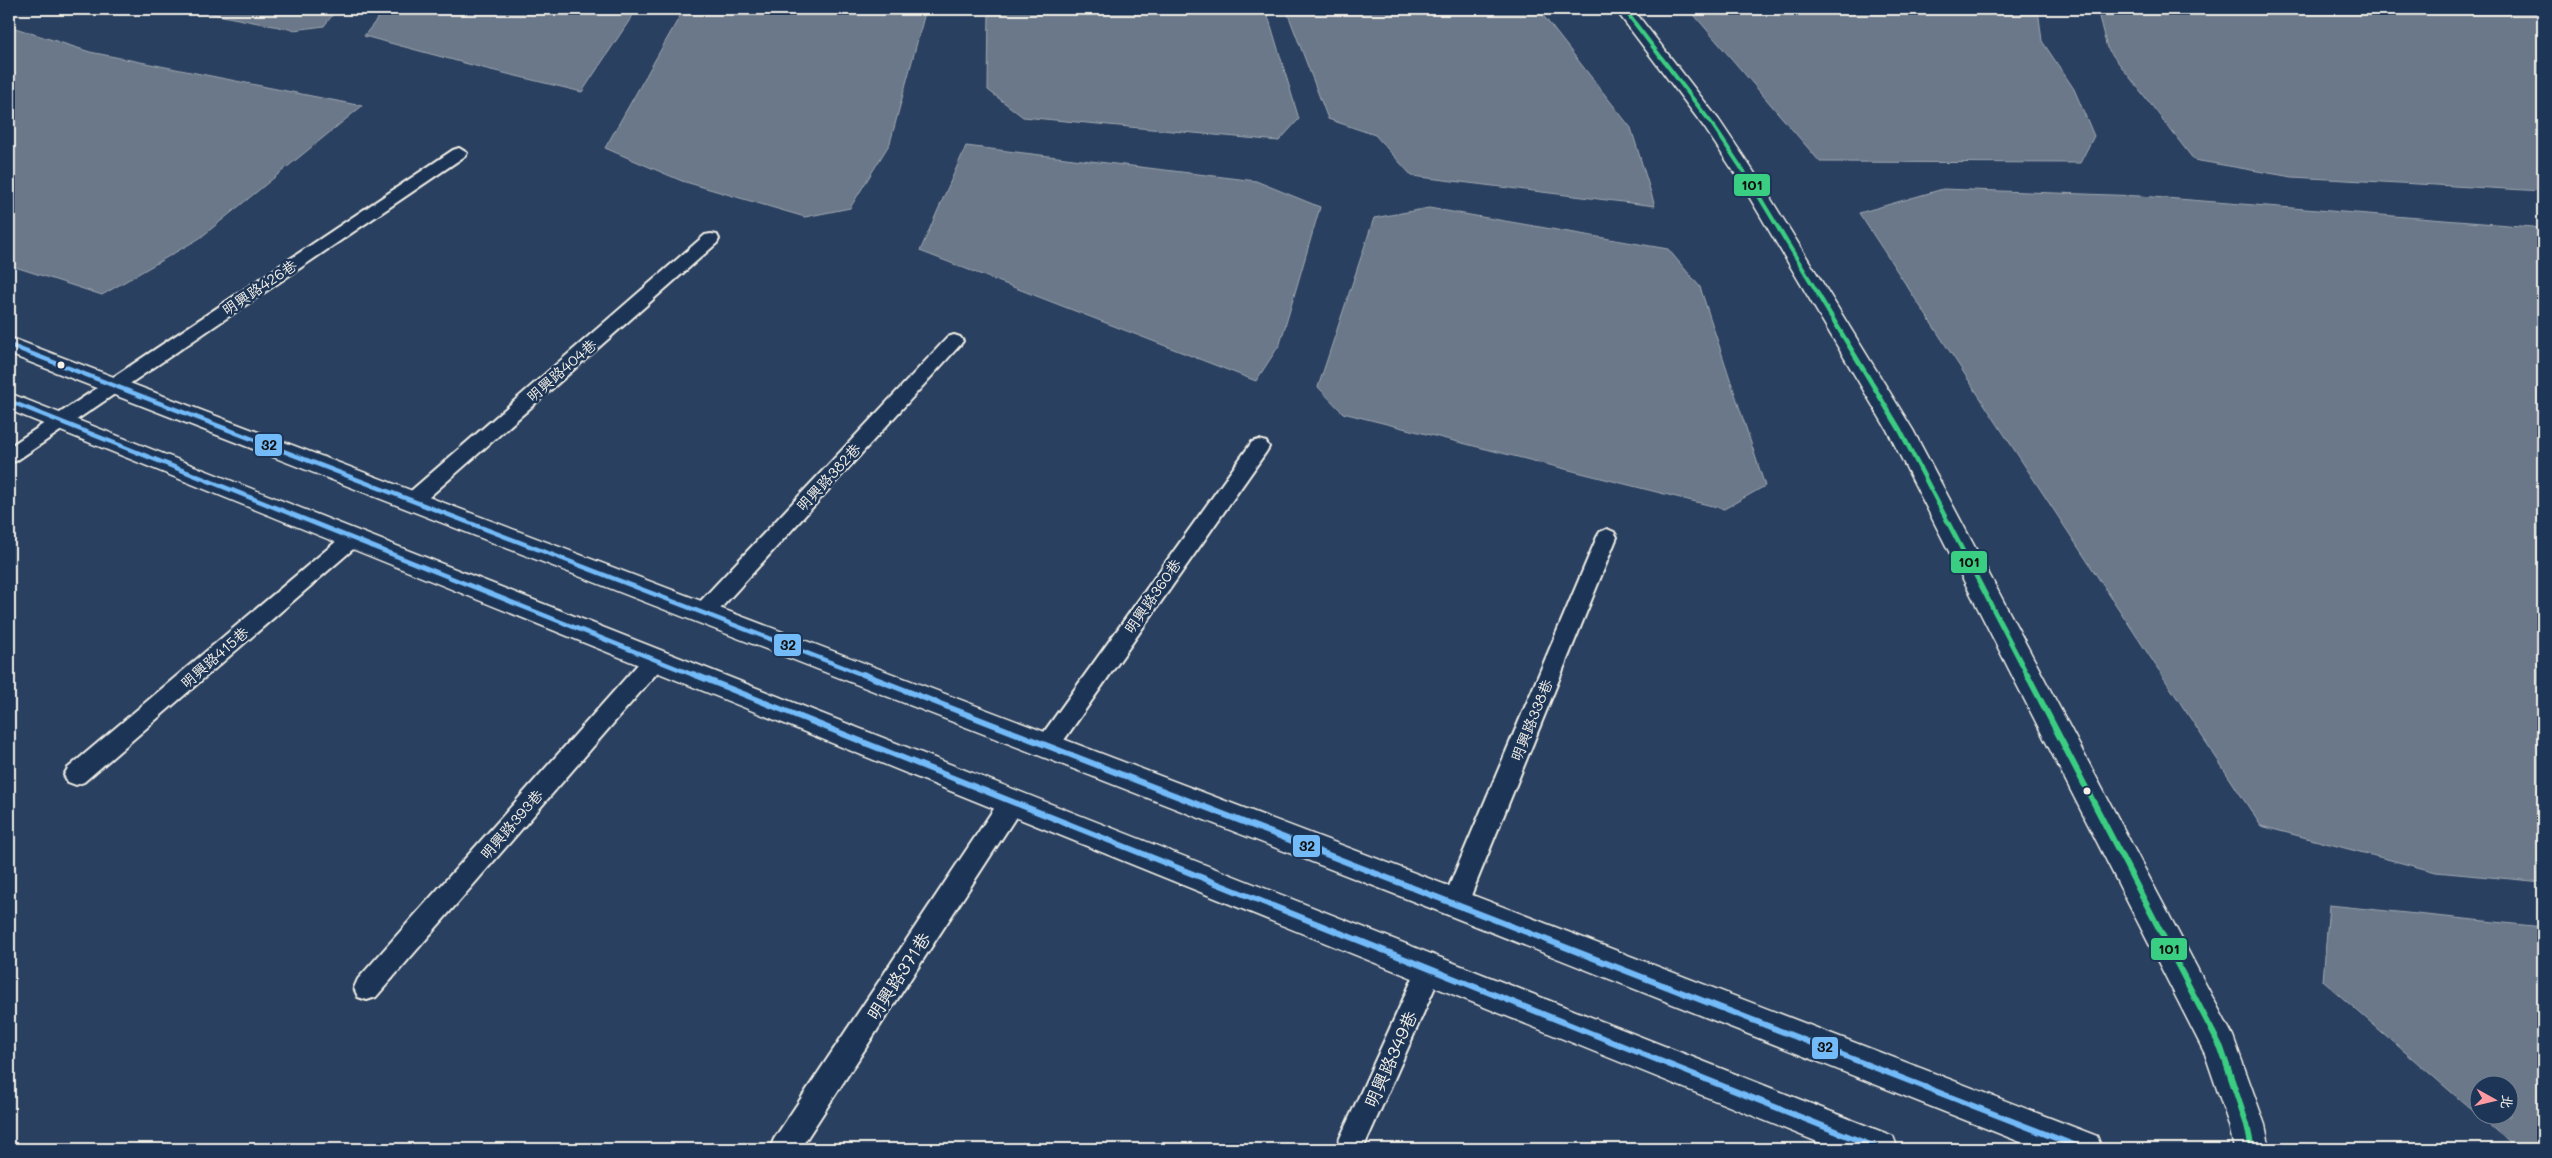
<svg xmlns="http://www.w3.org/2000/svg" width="2552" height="1158" font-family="Mali,'LXGW WenKai TC',sans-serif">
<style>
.water{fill:#6a788a;stroke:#a1a8b0;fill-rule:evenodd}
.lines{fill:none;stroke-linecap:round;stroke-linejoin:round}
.lane-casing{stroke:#f4f1e8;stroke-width:4}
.secondary-casing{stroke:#f4f1e8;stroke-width:3}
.primary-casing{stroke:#f4f1e8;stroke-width:3}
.lane{fill:#1d3557;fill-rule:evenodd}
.secondary{fill:#1d3557;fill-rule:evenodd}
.primary{fill:#1d3557;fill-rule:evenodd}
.bus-1-far1-casing{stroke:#1d3557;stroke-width:8}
.bus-1-casing{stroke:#1d3557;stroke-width:10}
.bus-2-far2-casing{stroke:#1d3557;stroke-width:6}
.bus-2-far1-casing{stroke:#1d3557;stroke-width:8}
.bus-2-casing{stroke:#1d3557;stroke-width:10}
.bus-1-far1{stroke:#73baf8;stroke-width:4.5}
.bus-1{stroke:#73baf8;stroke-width:6}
.bus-2-far2{stroke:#3ace82;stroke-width:4}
.bus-2-far1{stroke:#3ace82;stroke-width:4.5}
.bus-2{stroke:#3ace82;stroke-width:6}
.bus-dot{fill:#f4f1e8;stroke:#1d3557;stroke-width:2}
.labels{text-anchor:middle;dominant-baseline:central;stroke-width:5;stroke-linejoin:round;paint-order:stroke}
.street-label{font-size:15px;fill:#f4f1e8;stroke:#1d3557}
.near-street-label{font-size:18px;fill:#f4f1e8;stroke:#1d3557}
.line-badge{stroke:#1d3557;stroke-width:2}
.pale-badge-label{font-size:14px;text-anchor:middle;font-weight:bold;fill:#111}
</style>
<rect width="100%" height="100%" fill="#2a4060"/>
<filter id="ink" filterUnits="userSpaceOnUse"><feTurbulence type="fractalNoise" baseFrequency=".02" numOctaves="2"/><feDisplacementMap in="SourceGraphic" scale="10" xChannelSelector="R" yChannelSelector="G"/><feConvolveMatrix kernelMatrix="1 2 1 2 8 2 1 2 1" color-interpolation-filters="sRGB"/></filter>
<g filter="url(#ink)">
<!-- water -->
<g class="water">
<polygon points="187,9 337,9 324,26 294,30"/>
<polygon points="385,9 637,9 582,92 483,68 364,36"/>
<polygon points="684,9 926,9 890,143 850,208 805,217 682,181 605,148"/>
<polygon points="989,9 1266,9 1299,119 1279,141 1023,117 988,90"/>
<polygon points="1286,9 1538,9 1631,128 1655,206 1412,176 1375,135 1328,119"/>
<polygon points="1689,9 2038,9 2042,41 2074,89 2094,136 2080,163 1820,162"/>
<polygon points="2097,9 2543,9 2543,191 2292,177 2194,160 2107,48"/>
<polygon points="9,26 90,52 362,106 200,238 102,295 9,265"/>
<polygon points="966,146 1256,181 1320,207 1280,344 1256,381 920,251"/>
<polygon points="1943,189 2140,196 2533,227 2543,229 2543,882 2436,872 2261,826 1859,213"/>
<polygon points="1429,208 1668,249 1700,287 1765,486 1724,509 1343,413 1318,387 1374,218"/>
<path d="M2329 905 2543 927V1149H2517L2323 981ZM2480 1086H2510V1116H2480Z"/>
</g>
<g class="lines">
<defs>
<g id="lane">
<polygon points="459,148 467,153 465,156 16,461 9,463 9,447 453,150"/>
<polygon points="711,234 717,235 719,239 717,243 419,506 412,508 405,506 402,501 405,496 705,235"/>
<polygon points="954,335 960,337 963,341 960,345 711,619 703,621 695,619 692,613 695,607 948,337"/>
<polygon points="1259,440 1266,442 1269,447 1266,452 1055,753 1047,756 1039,753 1035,746 1039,739 1252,442"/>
<polygon points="1607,529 1614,532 1617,537 1468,903 1464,911 1455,914 1446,911 1442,903 1597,537 1600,532"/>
<polygon points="352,531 359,534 362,539 359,544 84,782 76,785 68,782 64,775 68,768 345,534"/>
<polygon points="655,651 663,654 666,660 663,666 376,997 367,1000 358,997 354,988 358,979 647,654"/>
<polygon points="1012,792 1021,795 1024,802 1021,809 800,1149 770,1149 774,1139 1003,795"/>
<polygon points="1430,957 1439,960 1443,969 1363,1149 1335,1149 1421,960"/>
</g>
<polygon id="secondary" points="1615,9 1633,9 1719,120 1758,178 1913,430 2233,1036 2265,1125 2270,1149 2234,1149 2229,1125 2205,1054 1887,430 1738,178 1704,127"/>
<g id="primary">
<polygon points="9,337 1467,893 2084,1131 2097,1136 2102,1149 2038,1149 1443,913 9,354"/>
<polygon points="9,393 1880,1131 1893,1136 1898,1149 1835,1149 9,410"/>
</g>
</defs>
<!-- lane casing -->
<use href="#lane" class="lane-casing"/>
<!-- secondary casing -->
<use href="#secondary" class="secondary-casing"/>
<!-- primary casing -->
<use href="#primary" class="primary-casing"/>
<!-- lane -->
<use href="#lane" class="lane"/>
<!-- secondary -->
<use href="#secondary" class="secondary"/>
<!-- primary -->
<use href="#primary" class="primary"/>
<defs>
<g id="bus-1-far1">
<polyline points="9,345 866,676"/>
<polyline points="9,401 696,676"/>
</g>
<g id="bus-1">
<polyline points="693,674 1880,1149"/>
<polyline points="863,674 2084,1149"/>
</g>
<polyline id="bus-2-far2" points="1624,9 1712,124 1748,178 1820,297"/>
<polyline id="bus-2-far1" points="1819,296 1900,430 2028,676"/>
<polyline id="bus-2" points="2027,674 2221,1048 2247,1125 2252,1149"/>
</defs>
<!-- bus-1-far1 casing -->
<use href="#bus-1-far1" class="bus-1-far1-casing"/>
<!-- bus-1 casing -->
<use href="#bus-1" class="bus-1-casing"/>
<!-- bus-2-far2 casing -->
<use href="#bus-2-far2" class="bus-2-far2-casing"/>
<!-- bus-2-far1 casing -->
<use href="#bus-2-far1" class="bus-2-far1-casing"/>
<!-- bus-2 casing -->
<use href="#bus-2" class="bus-2-casing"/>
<!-- bus-1-far1 -->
<use href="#bus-1-far1" class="bus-1-far1"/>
<!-- bus-1 -->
<use href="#bus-1" class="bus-1"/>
<!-- bus-2-far2 -->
<use href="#bus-2-far2" class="bus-2-far2"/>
<!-- bus-2-far1 -->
<use href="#bus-2-far1" class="bus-2-far1"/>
<!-- bus-2 -->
<use href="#bus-2" class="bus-2"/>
</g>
</g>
<!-- markers -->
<g class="bus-dot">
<circle cx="61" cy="365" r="4.5"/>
<circle cx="2087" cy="791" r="4.5"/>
</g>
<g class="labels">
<!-- street labels -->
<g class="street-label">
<text transform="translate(259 287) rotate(-34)">明興路426巷</text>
<text transform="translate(561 370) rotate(-41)">明興路404巷</text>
<text transform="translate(828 477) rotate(-47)">明興路382巷</text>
<text transform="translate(1152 596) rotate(-55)">明興路360巷</text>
<text transform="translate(214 657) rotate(-41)">明興路415巷</text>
<text transform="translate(1531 720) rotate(-68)">明興路338巷</text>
<text transform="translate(511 824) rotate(-49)">明興路393巷</text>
</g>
<!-- near-street labels -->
<g class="near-street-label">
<text transform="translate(898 976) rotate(-57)">明興路371巷</text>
<text transform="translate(1390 1059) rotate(-66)">明興路349巷</text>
</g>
</g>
<g class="line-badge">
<rect x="1733" y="173" width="38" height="24" rx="5" fill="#3ace82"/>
<rect x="254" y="433" width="29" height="24" rx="5" fill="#73baf8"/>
<rect x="1950" y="550" width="38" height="24" rx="5" fill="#3ace82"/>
<rect x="773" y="633" width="29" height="24" rx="5" fill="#73baf8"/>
<rect x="1292" y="834" width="29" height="24" rx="5" fill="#73baf8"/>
<rect x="2150" y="937" width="38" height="24" rx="5" fill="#3ace82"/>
<rect x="1811" y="1036" width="28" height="24" rx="5" fill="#73baf8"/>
</g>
<g class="pale-badge-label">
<text x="1752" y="190">101</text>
<text x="269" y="450">32</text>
<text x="1969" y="567">101</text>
<text x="788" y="650">32</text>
<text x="1307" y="851">32</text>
<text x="2169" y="954">101</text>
<text x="1825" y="1052">32</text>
</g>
<!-- margin -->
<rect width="2552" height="1158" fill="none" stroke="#1d3557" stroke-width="30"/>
<rect x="15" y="15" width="2522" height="1128" fill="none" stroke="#f4f1e8" stroke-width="2" filter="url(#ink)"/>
<!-- north arrow -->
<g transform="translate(2494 1100) rotate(98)"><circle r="24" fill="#1d3557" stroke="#738091"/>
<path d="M0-4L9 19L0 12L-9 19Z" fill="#ff9aa2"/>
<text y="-8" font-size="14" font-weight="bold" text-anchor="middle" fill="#f4f1e8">北</text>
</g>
</svg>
